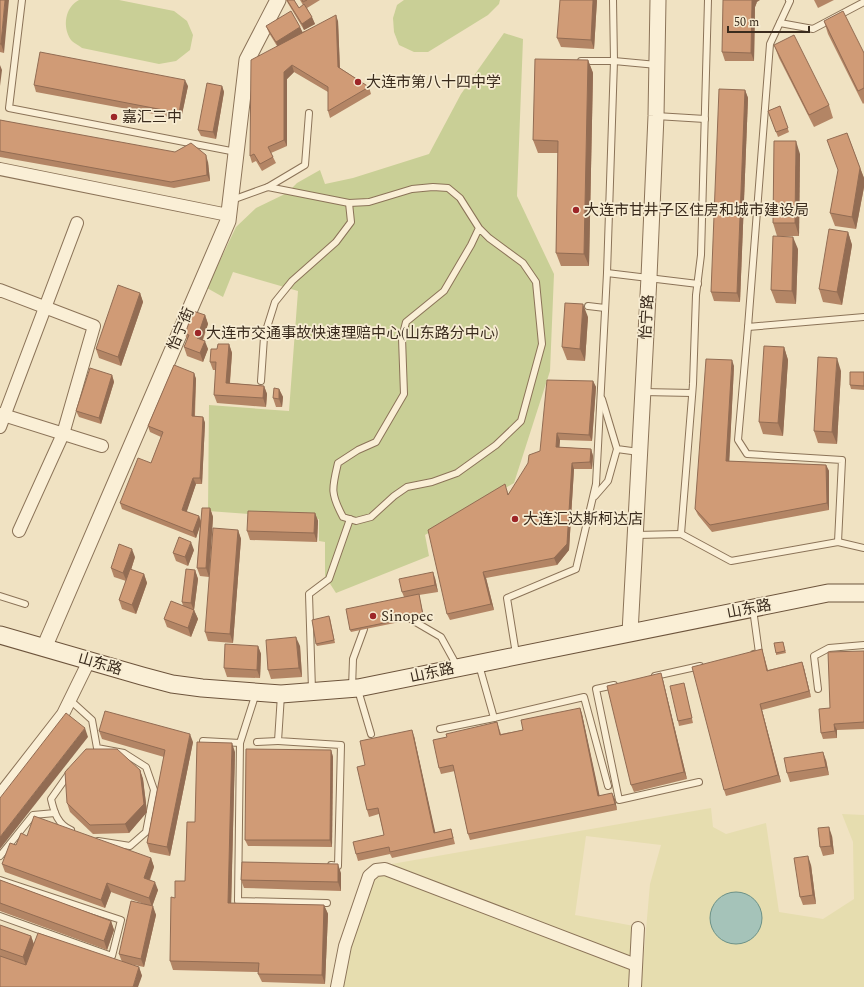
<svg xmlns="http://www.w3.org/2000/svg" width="864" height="987" font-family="Spectral,'Noto Sans SC',serif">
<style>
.farmland{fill:#e6ddaf}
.green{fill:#c9cf96}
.water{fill:#a5c3b9;stroke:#6b9187}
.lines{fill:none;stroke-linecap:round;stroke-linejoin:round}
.service-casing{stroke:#8b7358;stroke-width:8}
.minor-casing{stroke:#8b7358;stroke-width:14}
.tertiary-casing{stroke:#8b7358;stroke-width:17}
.secondary-casing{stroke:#6d543c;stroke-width:19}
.service{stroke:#faefd6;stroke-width:6}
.minor{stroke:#faefd6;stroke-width:12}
.tertiary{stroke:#faefd6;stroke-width:15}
.secondary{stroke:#faefd6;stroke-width:17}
.wall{fill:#b38565}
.shaded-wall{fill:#926c53}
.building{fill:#d09b76;stroke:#926c53}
.poi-dot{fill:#9d2628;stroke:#f7ecd2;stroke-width:1.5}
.labels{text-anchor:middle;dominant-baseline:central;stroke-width:3.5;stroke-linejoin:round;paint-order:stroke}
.poi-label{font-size:15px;fill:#3a2b1d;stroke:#f7ecd2;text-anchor:start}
.street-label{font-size:15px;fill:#3a2b1d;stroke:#f7ecd2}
</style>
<rect width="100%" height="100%" fill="#f0e2c2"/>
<!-- farmland -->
<g class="farmland">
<polygon points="711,808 713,827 726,834 766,823 779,912 823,919 854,899 853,842 842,814 864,815 864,987 641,987 650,884 661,845 586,836 575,915 634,926 630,960 386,865"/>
<polygon points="387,874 631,967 629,987 343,987 348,953 372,879"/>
</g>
<!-- green -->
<g class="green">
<path d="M79 0H119L174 11 187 21 193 35 190 50 176 61 159 64 82 48C79 45 73 43 71 40 62 27 65 7 79 0Z"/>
<polygon points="404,0 500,0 499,4 488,15 428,52 414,52 399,45 394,32 393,18 397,5"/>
<polygon points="504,33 523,39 517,196 554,274 550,371 514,483 425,535 429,556 336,593 325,576 325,542 319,541 319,519 208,511 209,405 289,411 298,291 233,272 223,297 207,288 236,227 256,208 287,193 297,183 320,170 325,184 353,178 429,154 461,94"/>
</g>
<!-- water -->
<circle class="water" cx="736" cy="918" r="26"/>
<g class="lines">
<defs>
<g id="service">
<polyline points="22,0 9,108 236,152"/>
<polyline points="789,0 790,1 770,44 748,327 864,317"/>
<polyline points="780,23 813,29 864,2"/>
<polyline points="581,61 614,61 657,65"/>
<polyline points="656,116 705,119"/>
<polyline points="268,187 305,165 309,113"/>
<path d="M232 200 268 187 349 203 369 202 412 189 433 187 448 188 460 198 479 228 471 245 444 291 406 322 402 338 404 394 376 442 358 450 338 463C332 488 330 493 343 517L356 521 371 517 394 496 407 487 432 482 457 473 496 445 521 421 542 344 536 282 523 263 489 238 479 228"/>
<polyline points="607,273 698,284"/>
<polyline points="588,306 605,308"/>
<polyline points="748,327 738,440 747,454 842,460 838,542"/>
<polyline points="261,381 264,337 275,302 292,281 336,242 351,222 349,203"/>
<polyline points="643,392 692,393"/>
<polyline points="602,399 617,449 639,452"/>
<polyline points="595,496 608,481 617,449"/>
<polyline points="681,534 693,384 696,295 701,255 708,0"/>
<polyline points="636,535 681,534 731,561 838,542 864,548"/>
<polyline points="0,596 25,604"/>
<polyline points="753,609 759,653 754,654"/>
<polyline points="412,620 441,637 457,666"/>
<polyline points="516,654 507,598 576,569 596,484 607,273 614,61 613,0"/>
<polyline points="479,665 494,718 584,697 608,786"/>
<polyline points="655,676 700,666"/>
<polyline points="614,685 596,689 619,800 699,782"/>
<polyline points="352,688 353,659 364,629"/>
<polyline points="818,689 814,656 829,648 864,645"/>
<polyline points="312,690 309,594 329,579 350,519"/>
<polyline points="358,690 371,734"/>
<polyline points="281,695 278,741 341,745 338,866 331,865"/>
<polyline points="70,700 92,720 97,748 124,753 146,767 154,790 146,832 130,846 98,841"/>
<polyline points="440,729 494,718"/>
<polyline points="203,741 240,743 256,693"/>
<polyline points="257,742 278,741"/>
<polyline points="240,743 238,901 327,903"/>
<path d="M70 772 51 799C54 812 58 825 71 830"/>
<polyline points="0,856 33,815 55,813"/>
<polyline points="0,880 121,920 112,956 0,916"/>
</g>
<g id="minor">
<polyline points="0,169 228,215"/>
<polyline points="0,291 0,290 94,326 63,434 19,531"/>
<polyline points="0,414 102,446"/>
<polyline points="0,427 77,223"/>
<polyline points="0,795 63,714 89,661"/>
<polyline points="337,987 345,946 369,876 376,870 385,869 636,965"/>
<polyline points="635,987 638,928"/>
</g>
<g id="tertiary">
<polyline points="630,633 649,277 656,116 658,0"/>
<polyline points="44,648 228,221 247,60 278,0"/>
</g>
<polyline id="secondary" points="0,635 142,676 172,684 202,688 281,694 358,688 828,593 864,593"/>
</defs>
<!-- service casing -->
<use href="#service" class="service-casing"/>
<!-- minor casing -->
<use href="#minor" class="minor-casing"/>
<!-- tertiary casing -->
<use href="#tertiary" class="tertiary-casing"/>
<!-- secondary casing -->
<use href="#secondary" class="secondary-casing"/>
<!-- service -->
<use href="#service" class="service"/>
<!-- minor -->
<use href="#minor" class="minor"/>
<!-- tertiary -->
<use href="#tertiary" class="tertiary"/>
<!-- secondary -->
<use href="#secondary" class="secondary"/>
</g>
<!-- wall -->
<g class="wall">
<polygon points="0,0 4,53 0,52"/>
<polygon points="286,0 294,0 299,8 303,5 300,0 320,0 307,8 315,24 304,30"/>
<polygon points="597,0 594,49 561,47 557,38"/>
<polygon points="814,0 834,0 818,8"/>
<polygon points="757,2 755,7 754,61 725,61 722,52"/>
<polygon points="338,21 340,68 369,87 371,94 330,118 328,111 328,92 294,72 287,79 287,146 271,153 276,163 262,171 256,161 252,163 250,156 277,46 269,33 266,26 300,27 302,32"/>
<polygon points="824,21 864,53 864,103 863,104 828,34"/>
<polygon points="774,45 829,105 833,118 814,127 779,58"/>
<polygon points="588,60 593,73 589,266 561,266 556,253 558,153 538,153 533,140"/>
<polygon points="34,85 188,86 181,119 36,92"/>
<polygon points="222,86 224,92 216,139 201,136 198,130"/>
<polygon points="745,90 748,98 740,302 714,301 711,292"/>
<polygon points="780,106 789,132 778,137 768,111"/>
<polygon points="0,120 208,162 210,181 174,188 0,157"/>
<polygon points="847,133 864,178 864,187 856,229 835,226 830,213"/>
<polygon points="800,154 799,236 777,236 773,223"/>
<polygon points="848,232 852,245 842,305 823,302 819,289"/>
<polygon points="798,249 796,304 776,303 771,290"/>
<polygon points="140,293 143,302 121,366 99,358 96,349"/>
<polygon points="205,315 208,324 203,340 208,349 203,362 187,356 184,347 187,340 185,334"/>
<polygon points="588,317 585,361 567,360 562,347"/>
<polygon points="229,344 232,353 230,383 264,386 267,394 266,407 217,403 214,395 216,370 213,370 210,362 217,349"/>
<polygon points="784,347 788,360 783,436 763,434 759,422"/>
<polygon points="734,366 729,461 826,465 829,471 829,510 712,532 698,515 695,509"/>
<polygon points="841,371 837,444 818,443 814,431"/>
<polygon points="864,372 864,390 851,389 850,385"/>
<polygon points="194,373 196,379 195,416 203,417 205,423 202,484 196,484 186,512 199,516 201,521 210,508 213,517 209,577 200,576 197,568 200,526 196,538 122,509 120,503 151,463 161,437 150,432 148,426"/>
<polygon points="112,375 114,382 101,424 79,417 76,411"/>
<polygon points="593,381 596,387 592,441 560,440 559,447 591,449 593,456 592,469 574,469 569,550 557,565 486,578 494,610 450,620 447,614 507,490 508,494"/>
<polygon points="279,389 283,397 282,407 276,407 273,398"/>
<polygon points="315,513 318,521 317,542 250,540 247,531"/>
<polygon points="238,530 241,539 233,643 208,641 205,632"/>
<polygon points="194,550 188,566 176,561 173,553"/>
<polygon points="135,557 131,570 144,574 147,583 136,614 122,609 119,600 126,581 114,577 111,568"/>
<polygon points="195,570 198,579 194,610 198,619 191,637 167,627 164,619 183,606 182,602"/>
<polygon points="435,578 438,592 419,595 424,617 351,632 350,630 404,597 402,592"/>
<polygon points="330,618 335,643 317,646 316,644"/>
<polygon points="783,642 786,653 776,655 776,653"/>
<polygon points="258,646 261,654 260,678 227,677 224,668"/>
<polygon points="300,646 302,677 271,679 268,670"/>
<polygon points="864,651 864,729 837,730 837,738 823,739 821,733 830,708"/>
<polygon points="764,656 768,670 802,662 804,668 811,697 762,710 781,782 726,796 724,790"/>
<polygon points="663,680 687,779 634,792 631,785"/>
<polygon points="684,683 685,687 693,723 679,726 678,721"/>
<polygon points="580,708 582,714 599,795 615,799 617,810 470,840 468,834 455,771 441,774 439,768 447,737 497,722 501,734 523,730"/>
<polygon points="99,731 193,742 170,856 150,852 147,843 164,757 102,739"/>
<polygon points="414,736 435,833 451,829 453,836 455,844 392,858 390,854 358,861 356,854 384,835 379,814 369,817 367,810 365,765"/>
<polygon points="331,750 333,757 332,847 248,846 245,840"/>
<polygon points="235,752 231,903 324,905 328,914 325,984 262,982 258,974 258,972 173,970 170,961 175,898 185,881 195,822"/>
<polygon points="826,760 829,775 790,782 787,773"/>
<polygon points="140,770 143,779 147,812 129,833 93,834 70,812 67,803"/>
<polygon points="27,836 151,858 154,867 150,880 158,890 152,906 156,915 144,967 129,964 139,967 142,976 0,987 0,925 31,936 34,944 122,962 119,954 144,904 111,892 105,908 5,872 2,864 16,845"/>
<polygon points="832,836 834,854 823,856 820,847"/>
<polygon points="811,865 816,904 803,905 800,897"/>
<polygon points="341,873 341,891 244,888 241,880"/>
<polygon points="0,880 111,921 114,930 107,950 0,911"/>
</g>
<!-- shaded-wall -->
<g class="shaded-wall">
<polygon points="5,0 9,0 4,53 1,44"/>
<polygon points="593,0 597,0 594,49 591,40"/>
<polygon points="752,0 760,0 757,2 755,7 754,61 751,53"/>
<polygon points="336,15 338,21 340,73 338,67"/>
<polygon points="312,17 315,24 304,30 302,24"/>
<polygon points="300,27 303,33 278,48 276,42"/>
<polygon points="588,60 593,73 589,266 584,254"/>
<polygon points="0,65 2,70 0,86"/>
<polygon points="292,65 294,72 287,79 287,146 284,140 284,72"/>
<polygon points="185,80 188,86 181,119 179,113"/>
<polygon points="222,86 224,92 216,139 213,132"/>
<polygon points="745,90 748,98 740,302 737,293"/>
<polygon points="796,141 800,154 799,236 795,223"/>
<polygon points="206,155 208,162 210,181 207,175"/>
<polygon points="860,168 864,178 864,187 856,229 852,217"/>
<polygon points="848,232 852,245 842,305 837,292"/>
<polygon points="793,237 798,249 796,304 792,291"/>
<polygon points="140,293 143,302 121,366 118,357"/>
<polygon points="583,304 588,317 585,361 580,349"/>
<polygon points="205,315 208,324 200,346 197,338"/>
<polygon points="205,341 208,349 203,362 200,353"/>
<polygon points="229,344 232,353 229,392 226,383"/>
<polygon points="784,347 788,360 783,436 778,423"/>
<polygon points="837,358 841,371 837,444 832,432"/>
<polygon points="732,360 734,366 729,467 726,461"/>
<polygon points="194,373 196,379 194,423 192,416"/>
<polygon points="112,375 114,382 101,424 99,418"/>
<polygon points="593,381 596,387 592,441 589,435"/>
<polygon points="264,386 267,394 266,407 263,398"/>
<polygon points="279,389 283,397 282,407 279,399"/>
<polygon points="203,417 205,423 202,484 200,478"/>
<polygon points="557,433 560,440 559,454 556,447"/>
<polygon points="591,449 593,456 592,469 590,462"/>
<polygon points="572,463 574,469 569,550 557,565 554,558"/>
<polygon points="826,465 829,471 829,510 827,503"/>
<polygon points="193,478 196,484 185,517 182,510"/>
<polygon points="210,508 213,517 209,577 206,568"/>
<polygon points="315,513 318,521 317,542 314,533"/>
<polygon points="199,516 201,523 196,538 193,532"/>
<polygon points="238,530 241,539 233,643 230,634"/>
<polygon points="191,542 194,550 188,566 185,557"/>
<polygon points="132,549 135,557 127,582 123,573"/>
<polygon points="195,570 198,579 194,610 198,619 191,637 188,628 194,611 191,603"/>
<polygon points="433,572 435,578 438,592 435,585"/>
<polygon points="483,572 486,578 494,610 491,604"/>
<polygon points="144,574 147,583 136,614 132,605"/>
<polygon points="296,637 300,646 302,677 299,668"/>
<polygon points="258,646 261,654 260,678 257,670"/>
<polygon points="762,649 764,656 769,677 767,671"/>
<polygon points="802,662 804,668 811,697 809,691"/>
<polygon points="661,673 663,680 687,779 684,772"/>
<polygon points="760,704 762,710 781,782 778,775"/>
<polygon points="580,708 582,714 601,802 598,796"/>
<polygon points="834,724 837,730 837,738 835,731"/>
<polygon points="85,728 88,737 0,849 0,837"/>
<polygon points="412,730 414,736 437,840 434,833"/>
<polygon points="190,734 193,742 170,856 167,847"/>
<polygon points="232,743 235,752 231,911 228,903"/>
<polygon points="331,750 333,757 332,847 330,840"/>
<polygon points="823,752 826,760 829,775 826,767"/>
<polygon points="140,770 143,779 147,812 129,833 125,824"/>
<polygon points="612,793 615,799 617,810 615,804"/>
<polygon points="829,827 832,836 834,854 831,846"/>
<polygon points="808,856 811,865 816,904 813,895"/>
<polygon points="151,858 154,867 147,886 144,878"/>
<polygon points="338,864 341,873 341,891 338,882"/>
<polygon points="155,882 158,890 152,907 149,898"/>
<polygon points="107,883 111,892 105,908 101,900"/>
<polygon points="324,905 328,914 325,984 322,975"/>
<polygon points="153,906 156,915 144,967 141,959"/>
<polygon points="111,921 114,930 107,950 104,941"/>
<polygon points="31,936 34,945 26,966 23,957"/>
<polygon points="139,967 142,976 138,987 133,987"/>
</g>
<!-- building -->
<g class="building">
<polygon points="0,0 5,0 1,44 0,44"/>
<polygon points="287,0 294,0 299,8 304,4 312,17 302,24"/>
<polygon points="302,0 307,0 303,2"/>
<polygon points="560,0 593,0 591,40 557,38"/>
<polygon points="723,0 752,0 751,53 722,52"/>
<polygon points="291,11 300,27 276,42 266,26"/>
<polygon points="843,11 864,53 864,88 858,91 824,21"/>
<polygon points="336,15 338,67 369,87 328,111 328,87 292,65 284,72 284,140 268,147 273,157 260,164 254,154 250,156 251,60"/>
<polygon points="794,35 829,105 809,115 774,45"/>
<polygon points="40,52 185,80 179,113 34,85"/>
<polygon points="535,59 588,60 584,254 556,253 558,141 533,140"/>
<polygon points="207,83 222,86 213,132 198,130"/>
<polygon points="719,89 745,90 737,293 711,292"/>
<polygon points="780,106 788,128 776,132 768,111"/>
<polygon points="0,120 175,152 191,143 206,155 207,175 171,182 0,151"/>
<polygon points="847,133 860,168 852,217 830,213 838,170 827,140"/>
<polygon points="774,141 796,141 795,223 773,223"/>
<polygon points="829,229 848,232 837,292 819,289"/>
<polygon points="773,236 793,237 792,291 771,290"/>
<polygon points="118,285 140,293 118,357 96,349"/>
<polygon points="565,303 583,304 580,349 562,347"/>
<polygon points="193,311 205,315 197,338 205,341 200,353 184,347 189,335 185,334"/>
<polygon points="218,344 229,344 226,383 264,386 263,398 214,395 216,362 210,362 211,349 217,349"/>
<polygon points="764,346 784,347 778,423 759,422"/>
<polygon points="818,357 837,358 832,432 814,431"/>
<polygon points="706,359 732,360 726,461 826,465 827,503 710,525 695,509"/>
<polygon points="174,365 194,373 192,416 203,417 200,478 193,478 182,510 199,516 193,532 120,503 138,458 151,463 163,432 148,426"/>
<polygon points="90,368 112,375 99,418 76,411"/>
<polygon points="850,372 864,372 864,386 850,385"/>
<polygon points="547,380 593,381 589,435 557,433 556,447 591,449 590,462 572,463 567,544 554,558 483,572 491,604 447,614 428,530 505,484 508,495 528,463 529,455 540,451"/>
<polygon points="274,388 279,389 279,399 273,398"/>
<polygon points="202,508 210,508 206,568 197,568"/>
<polygon points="248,511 315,513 314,533 247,531"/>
<polygon points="213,528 238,530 230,634 205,632"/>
<polygon points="179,537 191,542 185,557 173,553"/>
<polygon points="119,544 132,549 123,573 111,568"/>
<polygon points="130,569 144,574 132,605 119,600"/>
<polygon points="186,569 195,570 191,603 182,602"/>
<polygon points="433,572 435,585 402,592 399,579"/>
<polygon points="419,594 423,615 350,630 346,609"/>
<polygon points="171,601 194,610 188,628 164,619"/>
<polygon points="329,616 334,640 316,644 312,620"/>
<polygon points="296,637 299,668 268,670 266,640"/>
<polygon points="783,642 785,651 776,653 774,643"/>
<polygon points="225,644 258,646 257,670 224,668"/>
<polygon points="762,649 767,671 802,662 809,691 760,704 778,775 724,790 692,667"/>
<polygon points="864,651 864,722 834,724 835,731 821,733 819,709 830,708 828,652"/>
<polygon points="661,673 684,772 631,785 607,686"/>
<polygon points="684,683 692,718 678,721 670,686"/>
<polygon points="580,708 598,796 612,793 615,804 468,834 453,765 439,768 433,740 447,737 446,734 497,722 500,735 523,730 521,720"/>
<polygon points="105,711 190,734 167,847 147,843 165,750 99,731"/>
<polygon points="66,713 85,728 0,837 0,798"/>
<polygon points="412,730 434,833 451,829 453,838 390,852 389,847 356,854 353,842 384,835 378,808 367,810 357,767 365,765 360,741"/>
<polygon points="197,742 232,743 228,903 324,905 322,975 258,974 259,963 170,961 171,897 175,898 175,881 185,881 187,822 195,822"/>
<polygon points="86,749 117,749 140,770 144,804 125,824 90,825 67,803 65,772"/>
<polygon points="246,749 331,750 330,840 245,840"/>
<polygon points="823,752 826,767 787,773 784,758"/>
<polygon points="34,816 151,858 144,878 155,882 149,898 107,883 101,900 2,864 10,843 16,845 21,833 27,836"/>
<polygon points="829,827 831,846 820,847 818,828"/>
<polygon points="808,856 813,895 800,897 794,858"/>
<polygon points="242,862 338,864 338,882 241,880"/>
<polygon points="0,880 111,921 104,941 0,903"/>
<polygon points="131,901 153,906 141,959 119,954"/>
<polygon points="0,925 31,936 23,957 0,949"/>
<polygon points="38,933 139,967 133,987 0,987 0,956 26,965"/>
</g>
<!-- markers -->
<g class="poi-dot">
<circle cx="358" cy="82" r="4"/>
<circle cx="114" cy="117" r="4"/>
<circle cx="576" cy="210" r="4"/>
<circle cx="198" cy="333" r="4"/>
<circle cx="515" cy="519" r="4"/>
<circle cx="373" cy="616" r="4"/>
</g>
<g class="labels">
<!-- poi labels -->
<g class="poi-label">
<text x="366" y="82">大连市第八十四中学</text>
<text x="122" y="117">嘉汇三中</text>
<text x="584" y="210">大连市甘井子区住房和城市建设局</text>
<text x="206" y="333">大连市交通事故快速理赔中心(山东路分中心)</text>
<text x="523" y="519">大连汇达斯柯达店</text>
<text x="381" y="616">Sinopec</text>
</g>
<!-- street labels -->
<g class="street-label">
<text transform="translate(647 317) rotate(-87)">怡宁路</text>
<text transform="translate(181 329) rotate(-67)">怡宁街</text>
<text transform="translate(749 609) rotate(-11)">山东路</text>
<text transform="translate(100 664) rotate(16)">山东路</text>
<text transform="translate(432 673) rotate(-12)">山东路</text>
</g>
</g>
<!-- scale -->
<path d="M728 26v6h81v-6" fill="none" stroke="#3a2b1d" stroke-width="2"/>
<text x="734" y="26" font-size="12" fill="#3a2b1d" stroke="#f7ecd2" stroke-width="3" paint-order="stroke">50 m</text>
</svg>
